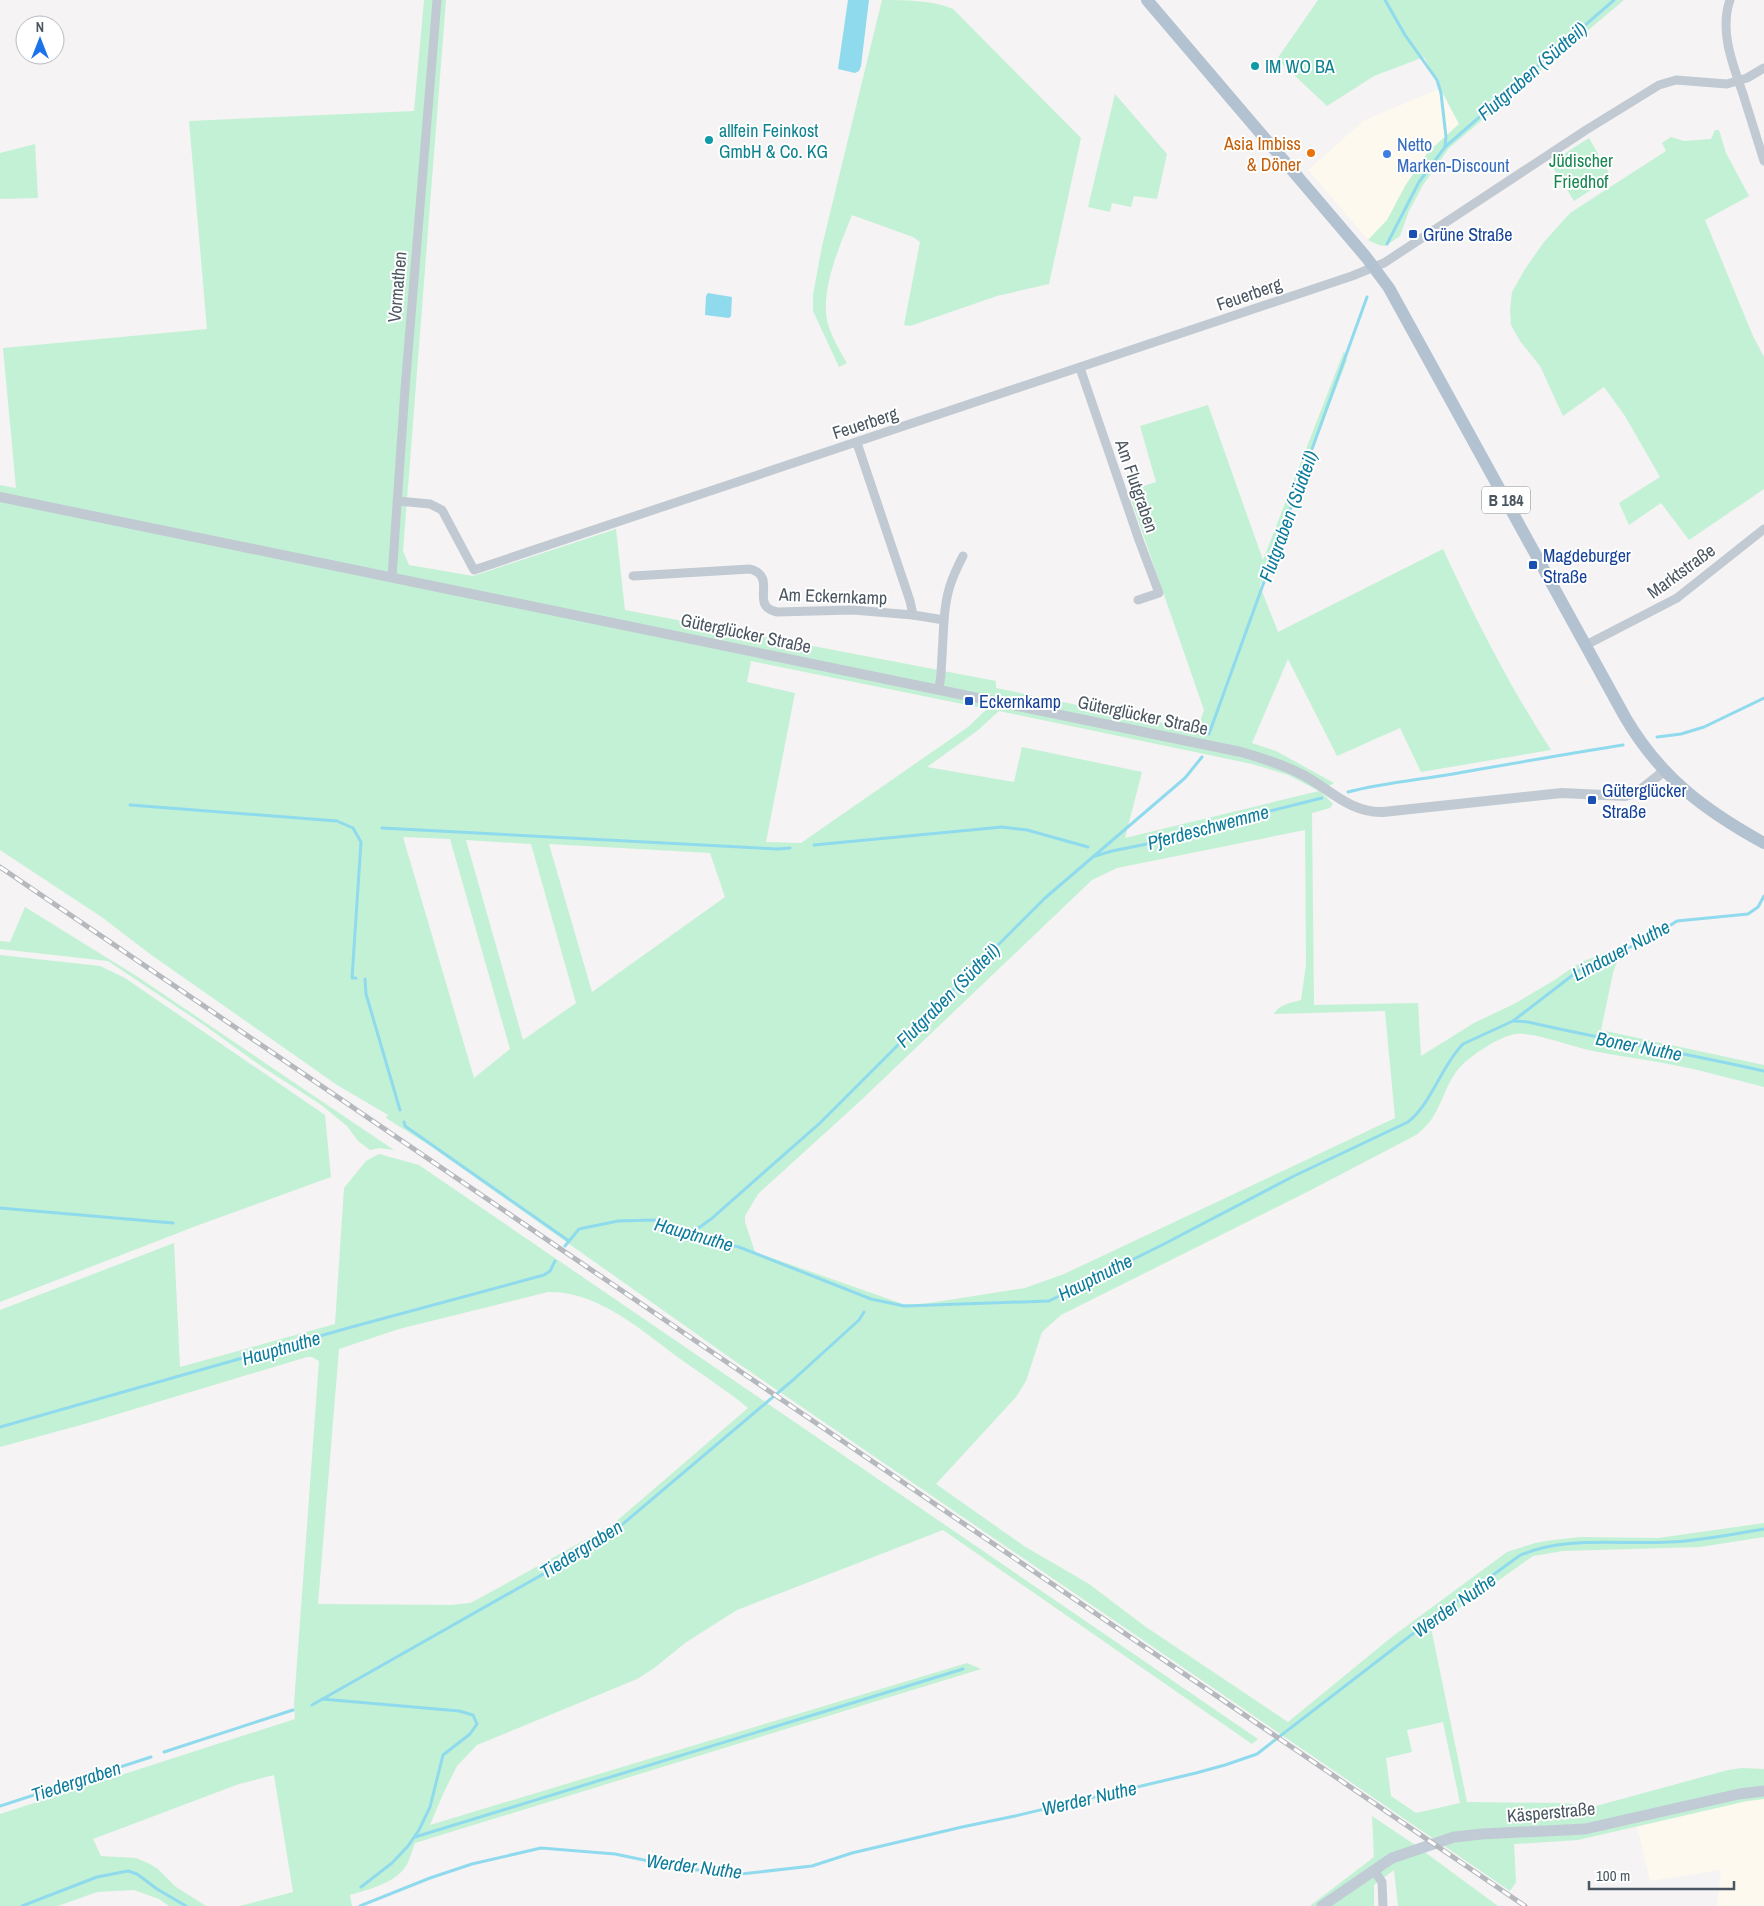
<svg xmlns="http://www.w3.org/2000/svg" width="1764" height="1906" font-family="'Archivo Narrow',sans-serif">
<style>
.commercial{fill:#fdf9ef}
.green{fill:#c3f1d5;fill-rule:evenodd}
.water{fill:#90daee}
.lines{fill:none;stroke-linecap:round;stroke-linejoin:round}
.stream{stroke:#90daee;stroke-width:3}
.minor{stroke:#c1cad2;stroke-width:9}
.tertiary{stroke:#c1cad2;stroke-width:10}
.secondary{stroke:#c1cbd6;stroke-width:11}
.primary{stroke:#b3c2d1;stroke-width:12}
.rail-casing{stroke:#b5b8bd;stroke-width:5}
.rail{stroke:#fff;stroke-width:3;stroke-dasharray:9;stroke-linecap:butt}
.culture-dot{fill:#0f9aa8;stroke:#fff;stroke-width:2}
.food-dot{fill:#e8710a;stroke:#fff;stroke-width:2}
.shop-dot{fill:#3f7fe0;stroke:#fff;stroke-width:2}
.transit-dot{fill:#1a4fb4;stroke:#fff;stroke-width:2}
.labels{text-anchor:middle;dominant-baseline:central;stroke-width:4;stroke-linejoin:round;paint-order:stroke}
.shield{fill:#fff;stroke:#808990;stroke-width:1}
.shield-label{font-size:16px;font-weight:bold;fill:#4a5661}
.culture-label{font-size:18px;fill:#0d838f;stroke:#fff;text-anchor:start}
.food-label{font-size:18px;fill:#c56008;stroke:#fff;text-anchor:end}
.shop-label{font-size:18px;fill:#366cbe;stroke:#fff;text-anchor:start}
.park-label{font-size:18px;fill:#17864f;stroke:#fff}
.transit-label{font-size:18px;fill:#164399;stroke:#fff;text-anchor:start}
.street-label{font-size:18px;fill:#4a5661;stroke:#fff}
.water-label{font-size:19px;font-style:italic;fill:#0c7c9b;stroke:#fff}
</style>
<rect width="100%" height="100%" fill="#f5f3f3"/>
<!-- commercial -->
<g class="commercial">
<polygon points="1439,89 1459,124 1428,152 1405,186 1387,221 1368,240 1308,170 1363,121"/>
<polygon points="1764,1799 1764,1906 1717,1906 1721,1870 1650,1881 1637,1827 1747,1801"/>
</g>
<!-- green -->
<g class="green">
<path d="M424 0H446L403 551 409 565 473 576 616 529 625 610 996 681V688L1197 730 1204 710 1128 491 1156 482 1140 426 1208 405 1263 560 1344 351 1347 360 1260 586 1278 632 1443 549C1475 618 1509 686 1551 750L1421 772 1400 728 1337 756 1288 659 1252 743 1276 751 1334 783 1320 791 1333 804 1330 808 1312 813 1314 1005 1418 1003 1421 1056 1474 1023 1514 1004 1553 981 1579 963 1623 946 1613 973 1601 1030 1764 1065V1087C1736 1080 1708 1072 1679 1066 1651 1060 1622 1057 1593 1051 1572 1047 1535 1032 1516 1034 1500 1036 1475 1053 1463 1064 1441 1085 1444 1115 1416 1135L1309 1191 1061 1315 1042 1332 1026 1381 1016 1397 936 1484 1024 1546 1089 1584 1146 1627 1288 1722 1393 1636 1507 1552 1535 1543 1553 1540 1581 1537 1658 1538 1764 1523V1537L1700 1547 1563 1551 1533 1556 1431 1628 1467 1802 1561 1803 1596 1806 1728 1770 1742 1768 1764 1769V1799L1747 1801 1578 1840 1514 1844 1516 1882 1510 1891 739 1364 432 1147 386 1118 388 1115 337 1085 150 954 103 918 0 850V485L16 488 3 348 207 329 189 121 414 111ZM751 661 987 709 968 727 801 843 766 842 795 693 747 682ZM999 711 1252 764 1288 775 1319 791 1125 838 1142 772 1022 747 1014 782 927 767 977 731ZM1305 830 1306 965 1301 1000C1291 1003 1279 1004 1274 1014L1385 1011 1395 1118 1064 1274 1025 1288 917 1305 903 1304 755 1252 745 1222V1216L758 1194 857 1104 1092 880 1117 868ZM403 837 450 839 510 1049 474 1078ZM466 840 531 844 576 1003 523 1040ZM549 844 710 853 725 897 592 992ZM1443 1722 1460 1803 1416 1813 1391 1796 1386 1758 1412 1752 1407 1730Z"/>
<path d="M882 0C906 0 932 0 953 9L1081 138 1049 284 997 296 910 326 904 325 920 242 913 237 852 215C840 245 819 292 828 324 832 338 840 351 847 363L839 367 813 311V295L822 246Z"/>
<polygon points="1318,0 1624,0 1449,148 1423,185 1409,211 1400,236 1385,246 1379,245 1368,240 1387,220 1405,186 1428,152 1459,124 1424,57 1374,76 1327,106 1277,59"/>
<polygon points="1115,94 1167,154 1157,199 1134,196 1131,207 1112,203 1110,212 1088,207"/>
<polygon points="1715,130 1719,130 1726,153 1749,196 1705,220 1753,336 1764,357 1764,489 1689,540 1661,503 1629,525 1619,503 1660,477 1625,416 1604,387 1563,416 1540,366 1520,341 1511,325 1510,310 1512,292 1525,269 1544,242 1570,213 1666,151 1662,143 1671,137 1684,141 1711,139"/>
<polygon points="1589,138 1611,177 1574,201 1550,163"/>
<polygon points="35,144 38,198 0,199 0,153"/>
<polygon points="25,907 138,977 394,1150 379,1148 370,1150 358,1141 347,1126 320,1104 261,1066 204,1025 108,961 0,949 0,941 10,942"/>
<polygon points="0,955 100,966 125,978 325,1115 331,1177 196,1226 0,1302"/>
<path d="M379 1154 419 1165 1258 1739 1252 1744 943 1530 737 1610 685 1643 653 1669 637 1679 477 1745 457 1766 443 1794 430 1825 967 1663 981 1669 415 1843C412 1850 410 1860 406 1866 394 1884 369 1889 350 1895L352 1906H240L293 1892 274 1775 239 1784 93 1839 101 1856 136 1858 148 1863 158 1869 176 1887 206 1906H169L159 1899 134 1890 97 1892 58 1906H0V1814L295 1719 294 1704 319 1361 312 1357H307L88 1423 0 1447V1310L174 1243 180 1367 335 1324 344 1188 366 1161ZM548 1292C599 1290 647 1335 686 1363 707 1378 729 1392 748 1408L612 1525 480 1598 470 1603 452 1605 318 1604 339 1349 399 1329Z"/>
<polygon points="1372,1816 1415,1845 1498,1906 1398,1906 1394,1870 1374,1885 1374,1906 1310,1906 1374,1857"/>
</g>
<!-- water -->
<g class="water">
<polygon points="848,0 869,0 861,66 859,71 855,73 838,69"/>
<polygon points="708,293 732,297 731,316 729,318 705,315 706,296"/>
</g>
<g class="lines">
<!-- stream -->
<g class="stream">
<polyline points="1385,0 1405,35 1437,80 1441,93 1446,137 1445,147"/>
<polyline points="1387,244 1419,182 1445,147 1614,0"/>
<polyline points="1209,734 1367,297"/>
<polyline points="1657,737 1681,734 1704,727 1764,698"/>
<path d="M1348 792C1383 783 1418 780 1453 774 1510 764 1566 754 1623 745"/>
<polyline points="130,805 337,821 353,828 361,842 352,978 356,978"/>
<polyline points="382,828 778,849 790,848"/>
<polyline points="814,845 1002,827 1027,830 1088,847"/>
<polyline points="1095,856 1112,851 1162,841 1226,822 1322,798"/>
<polyline points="365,979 366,994 400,1110"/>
<path d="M1513 1021 1528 1022C1606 1040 1685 1053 1764 1071"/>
<polyline points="404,1122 405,1126 569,1241"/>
<polyline points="0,1208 173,1223"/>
<polyline points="692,1230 700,1227 711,1219 821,1122 1045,898 1185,778 1202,757"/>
<path d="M565 1246 579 1229 618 1221 654 1220 691 1230 705 1240 739 1247 871 1299 904 1306 1049 1301 1164 1244 1294 1176 1408 1122C1432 1103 1441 1066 1463 1044L1513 1021 1578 971 1652 937 1677 921 1748 914 1758 907 1764 896"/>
<polyline points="0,1427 348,1328 544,1275 550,1271 555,1261"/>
<polyline points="322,1699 459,1711 473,1715 477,1724 470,1734 443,1755 430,1807 419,1830 408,1846 392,1863 361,1887"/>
<polyline points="312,1705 605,1539 793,1380 859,1320 864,1312"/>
<polyline points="164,1752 293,1710"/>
<polyline points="0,1806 151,1757"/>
<polyline points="415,1837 963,1669"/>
<polyline points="22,1906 97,1877 128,1871 137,1874 157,1889 186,1906"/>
<path d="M360 1906 430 1878 472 1864 541 1848 615 1854 687 1869 741 1874 812 1866 852 1853 962 1827 1015 1816 1196 1773 1225 1765 1257 1754 1419 1629 1519 1556C1563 1535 1621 1545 1669 1542 1701 1541 1733 1534 1764 1529"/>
</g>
<!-- minor -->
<g class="minor">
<path d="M1730 0C1719 31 1733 65 1743 94 1750 116 1757 139 1764 161"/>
<polyline points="1080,368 1139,540 1159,593 1138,600"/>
<polyline points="857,443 910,601 913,615 944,620 941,674 939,689"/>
<polyline points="398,501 430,504 442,510 474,570 1352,276 1384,263 1586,130 1659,85 1676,80 1727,84 1747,78 1764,68"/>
<path d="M633 576 750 569C779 577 748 606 777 612L853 610 913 615"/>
<polyline points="392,577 405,389 437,0"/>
<path d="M944 620C946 593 951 579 963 556"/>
<polyline points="1586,645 1677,598 1764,529"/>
<polyline points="1374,1870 1382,1882 1383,1906"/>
</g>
<!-- tertiary -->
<path class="tertiary" d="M0 497 1241 752C1262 758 1284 765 1303 775 1331 790 1350 813 1383 812L1562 793 1625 796 1638 792 1664 771"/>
<!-- secondary -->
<polyline class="secondary" points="1322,1906 1392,1858 1454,1837 1482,1834 1585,1829 1739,1794 1764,1791"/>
<!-- primary -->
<path class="primary" d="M1147 0 1366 257 1389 288 1625 717C1660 777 1704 810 1764 843"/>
<defs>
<polyline id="rail" points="0,867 1525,1906"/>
</defs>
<!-- rail casing -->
<use href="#rail" class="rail-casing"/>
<!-- rail -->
<use href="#rail" class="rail"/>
</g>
<!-- markers -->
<g class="culture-dot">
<circle cx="1255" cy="66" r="5"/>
<circle cx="709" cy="140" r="5"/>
</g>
<circle class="food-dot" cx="1311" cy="153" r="5"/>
<circle class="shop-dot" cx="1387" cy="154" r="5"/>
<g class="transit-dot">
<rect x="1408" y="229" width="10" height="10" rx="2.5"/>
<rect x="1528" y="560" width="10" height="10" rx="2.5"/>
<rect x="964" y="696" width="10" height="10" rx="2.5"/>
<rect x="1587" y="795" width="10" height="10" rx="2.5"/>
</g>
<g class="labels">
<!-- shield labels -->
<rect class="shield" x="1482" y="486.5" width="48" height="27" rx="4"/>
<g class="shield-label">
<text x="1506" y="500">B 184</text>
</g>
<!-- culture labels -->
<g class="culture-label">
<text x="1265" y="66">IM WO BA</text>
<text x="719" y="130">allfein Feinkost<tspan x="719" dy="21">GmbH &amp; Co. KG</tspan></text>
</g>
<!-- food labels -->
<g class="food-label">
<text x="1301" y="143">Asia Imbiss<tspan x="1301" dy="21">&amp; Döner</tspan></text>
</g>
<!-- shop labels -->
<g class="shop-label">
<text x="1397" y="144">Netto<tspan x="1397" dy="21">Marken-Discount</tspan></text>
</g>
<!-- park labels -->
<g class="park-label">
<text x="1581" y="160">Jüdischer<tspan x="1581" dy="21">Friedhof</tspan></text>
</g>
<!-- transit labels -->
<g class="transit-label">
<text x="1423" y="234">Grüne Straße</text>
<text x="1543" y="555">Magdeburger<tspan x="1543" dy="21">Straße</tspan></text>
<text x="979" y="701">Eckernkamp</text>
<text x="1602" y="790">Güterglücker<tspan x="1602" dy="21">Straße</tspan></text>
</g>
<!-- street labels -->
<g class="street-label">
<text transform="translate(397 287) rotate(-85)">Vormathen</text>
<text transform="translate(1249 294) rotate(-19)">Feuerberg</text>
<text transform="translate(865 423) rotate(-18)">Feuerberg</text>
<text transform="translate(1137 486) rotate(71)">Am Flutgraben</text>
<text transform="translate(1681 571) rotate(-36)">Marktstraße</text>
<text transform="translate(833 596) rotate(2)">Am Eckernkamp</text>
<text transform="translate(746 633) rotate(12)">Güterglücker Straße</text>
<text transform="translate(1143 715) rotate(12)">Güterglücker Straße</text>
<text transform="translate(1551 1812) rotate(-5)">Käsperstraße</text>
</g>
<!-- water labels -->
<g class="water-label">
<text transform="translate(1532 71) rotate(-41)">Flutgraben (Südteil)</text>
<text transform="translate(1288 516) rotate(-70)">Flutgraben (Südteil)</text>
<text transform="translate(1208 827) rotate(-15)">Pferdeschwemme</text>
<text transform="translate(1621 950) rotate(-28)">Lindauer Nuthe</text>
<text transform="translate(948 995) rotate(-45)">Flutgraben (Südteil)</text>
<text transform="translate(1639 1046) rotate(11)">Boner Nuthe</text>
<text transform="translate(694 1234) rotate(16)">Hauptnuthe</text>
<text transform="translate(1095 1277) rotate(-27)">Hauptnuthe</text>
<text transform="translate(281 1348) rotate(-16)">Hauptnuthe</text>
<text transform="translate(581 1549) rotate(-32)">Tiedergraben</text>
<text transform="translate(1454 1605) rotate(-35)">Werder Nuthe</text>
<text transform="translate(76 1781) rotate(-18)">Tiedergraben</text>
<text transform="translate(1089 1798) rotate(-13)">Werder Nuthe</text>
<text transform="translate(694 1866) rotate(7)">Werder Nuthe</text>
</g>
</g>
<!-- north arrow -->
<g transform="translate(40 40)"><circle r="24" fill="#ffffff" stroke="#b7bbc0"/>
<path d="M0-4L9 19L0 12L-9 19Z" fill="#1a73e8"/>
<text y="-8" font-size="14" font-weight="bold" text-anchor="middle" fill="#4a5661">N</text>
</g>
<!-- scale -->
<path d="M1589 1881v8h145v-8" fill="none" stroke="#4a5661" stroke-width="2.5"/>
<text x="1596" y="1881" font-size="15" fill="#4a5661" stroke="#ffffff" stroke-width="4" paint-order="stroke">100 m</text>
</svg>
